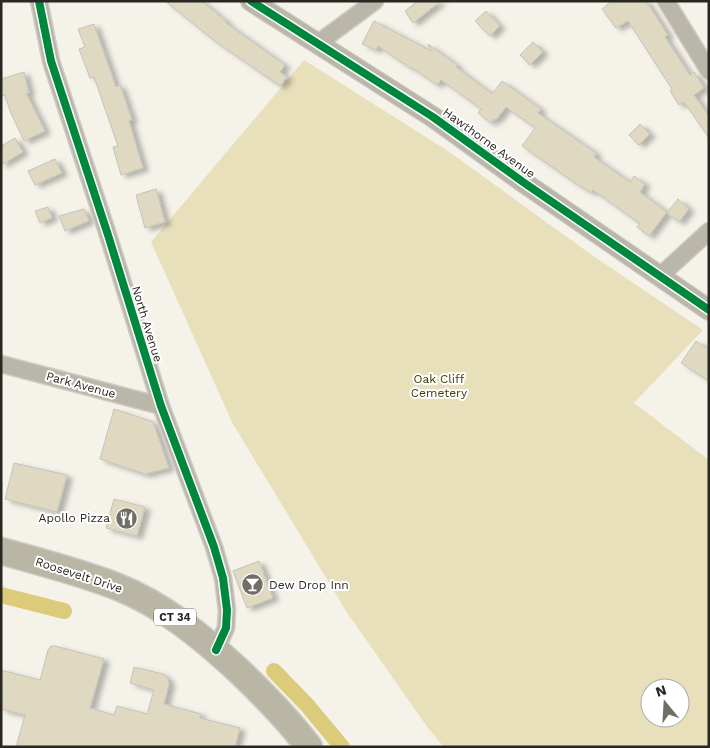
<svg xmlns="http://www.w3.org/2000/svg" width="710" height="748" font-family="'Work Sans',sans-serif">
<style>
.green{fill:#e8dfbb;fill-rule:evenodd}
.lines{fill:none;stroke-linecap:round;stroke-linejoin:round}
.canal{stroke:#ddcb7c;stroke-width:16}
.building{fill:#dfd9c1;stroke:#c4c2bb;filter:url(#shadow)}
.minor-casing{stroke:#cfcdc6;stroke-width:19}
.tertiary-casing{stroke:#cfcdc6;stroke-width:22}
.primary-casing{stroke:#cfcdc6;stroke-width:29}
.minor{stroke:#bab7aa;stroke-width:16}
.tertiary{stroke:#bab7aa;stroke-width:20}
.primary{stroke:#bab6a6;stroke-width:26}
.cycleway-casing{stroke:#fff;stroke-width:11}
.cycleway{stroke:#00873e;stroke-width:8}
.labels{text-anchor:middle;dominant-baseline:central;stroke-width:4;stroke-linejoin:round;paint-order:stroke}
.shield{fill:#fff;stroke:#696864;stroke-width:1}
.shield-label{font-size:11px;font-weight:bold;fill:#292721}
.street-label{font-size:12px;fill:#292721;stroke:#fff}
.park-label{font-size:12px;fill:#43390a;stroke:#fff}
.poi-label{font-size:12px;fill:#292721;stroke:#fff;text-anchor:end}
</style>
<defs>
<filter id="shadow"><feDropShadow dx="5.5" dy="3" stdDeviation="2.5" flood-color="#0004"/></filter>
</defs>
<rect width="100%" height="100%" fill="#f4f2e9"/>
<!-- green -->
<path class="green" d="M304 60 448 151 589 253 703 330 634 403 709 460V747H444L428 728 348 614 233 424 151 242ZM650 688H680V718H650Z"/>
<g class="lines">
<!-- canal -->
<g class="canal">
<polyline points="1,595 64,611"/>
<polyline points="274,671 307,705 342,747"/>
</g>
</g>
<!-- building -->
<g class="building">
<polygon points="165,1 202,1 227,22 226,23 285,65 280,72 287,77 280,86 216,42"/>
<polygon points="418,1 441,1 413,23 405,11"/>
<polygon points="612,1 646,1 668,35 665,37 690,75 694,72 704,88 694,95 709,116 709,138 684,102 679,105 670,91 672,89 628,21 616,28 602,9"/>
<polygon points="486,11 500,26 490,36 475,21"/>
<polygon points="374,21 431,51 428,44 457,65 456,67 492,94 502,81 541,109 538,113 596,153 594,157 630,182 634,176 645,184 640,192 667,212 649,236 637,227 640,224 593,190 592,193 575,183 522,146 535,128 506,107 496,120 494,119 491,123 478,113 481,109 441,80 437,85 411,67 410,68 378,46 376,50 362,44"/>
<polygon points="94,24 116,87 120,85 132,120 129,121 143,168 121,175 113,147 118,146 94,77 90,78 79,49 85,47 78,29"/>
<polygon points="533,42 543,52 530,65 520,55"/>
<polygon points="24,72 29,93 26,93 45,131 24,141 10,111 5,95 1,96 1,79"/>
<polygon points="640,124 650,134 639,145 629,135"/>
<polygon points="15,138 23,152 1,165 1,146"/>
<polygon points="55,159 62,173 35,185 28,171"/>
<polygon points="156,189 165,222 145,228 136,195"/>
<polygon points="678,199 689,209 679,222 667,213"/>
<polygon points="48,207 52,218 40,223 35,211"/>
<polygon points="84,209 89,221 65,231 59,216"/>
<polygon points="696,341 709,350 709,381 681,363"/>
<polygon points="114,409 153,422 169,468 145,474 100,459"/>
<polygon points="14,463 67,475 57,512 5,499"/>
<polygon points="114,499 145,507 137,536 106,528"/>
<polygon points="259,561 273,598 247,608 233,571"/>
<polygon points="51,646 55,646 104,659 90,708 114,715 117,706 147,714 154,690 130,683 134,667 163,674 168,679 169,684 164,704 201,714 200,718 240,728 235,747 16,747 25,715 1,709 1,670 40,680 48,650"/>
</g>
<g class="lines">
<defs>
<g id="minor">
<polyline points="39,1 51,61 108,235 161,406 214,547 223,578 227,610 226,628 216,650"/>
<polyline points="666,1 709,71"/>
<polyline points="317,44 375,1"/>
<polyline points="660,276 709,231"/>
<polyline points="1,364 161,406"/>
</g>
<polyline id="tertiary" points="251,1 433,117 523,182 709,310"/>
<path id="primary" d="M1 551C40 562 80 572 118 587 165 606 202 637 239 671 264 695 288 719 309 747"/>
</defs>
<!-- minor casing -->
<use href="#minor" class="minor-casing"/>
<!-- tertiary casing -->
<use href="#tertiary" class="tertiary-casing"/>
<!-- primary casing -->
<use href="#primary" class="primary-casing"/>
<!-- minor -->
<use href="#minor" class="minor"/>
<!-- tertiary -->
<use href="#tertiary" class="tertiary"/>
<!-- primary -->
<use href="#primary" class="primary"/>
<defs>
<g id="cycleway">
<polyline points="39,1 51,61 108,235 161,406 214,547 223,578 227,610 226,628 216,650"/>
<polyline points="251,1 433,117 523,182 709,310"/>
</g>
</defs>
<!-- cycleway casing -->
<use href="#cycleway" class="cycleway-casing"/>
<!-- cycleway -->
<use href="#cycleway" class="cycleway"/>
</g>
<!-- icons -->
<defs>
<symbol id="restaurant-disc" viewBox="-11 -11 22 22"><circle r="9.5" fill="#706e67" stroke="#fff"/><path d="M-5-6h1v4h1v-4h1v4h1v-4h1v5L-1.5 .5V6h-2V.5L-5-1ZM5-6V6H3V1.5H1.5Q1.5-4 5-6Z" fill="#fff"/></symbol>
<symbol id="bar-disc" viewBox="-11 -11 22 22"><circle r="9.5" fill="#706e67" stroke="#fff"/><path d="M-6-5H6L.8 .8V4.5H3.5V6h-7V4.5H-.8V.8Z" fill="#fff"/></symbol>
</defs>
<g fill-rule="evenodd">
<use href="#restaurant-disc" x="114" y="506" width="25" height="25"/>
<use href="#bar-disc" x="240" y="572" width="25" height="25"/>
</g>
<g class="labels">
<!-- shield labels -->
<rect class="shield" x="154" y="608.5" width="42" height="17" rx="4"/>
<g class="shield-label">
<text x="175" y="617">CT 34</text>
</g>
<!-- street labels -->
<g class="street-label">
<text transform="translate(489 143) rotate(36)">Hawthorne Avenue</text>
<text transform="translate(147 324) rotate(73)">North Avenue</text>
<text transform="translate(81 385) rotate(15)">Park Avenue</text>
<text transform="translate(79 575) rotate(18)">Roosevelt Drive</text>
</g>
<!-- park labels -->
<g class="park-label">
<text x="439" y="379">Oak Cliff<tspan x="439" dy="14">Cemetery</tspan></text>
</g>
<!-- poi labels -->
<g class="poi-label">
<text x="110" y="518">Apollo Pizza</text>
<text x="269" y="585" text-anchor="start">Dew Drop Inn</text>
</g>
</g>
<!-- border -->
<rect width="710" height="748" fill="none" stroke="#292721" stroke-width="5"/>
<!-- north arrow -->
<g transform="translate(665 703) rotate(342)"><circle r="24" fill="#ffffff" stroke="#a9a9a6"/>
<path d="M0-4L9 19L0 12L-9 19Z" fill="#706e67"/>
<text y="-8" font-size="14" font-weight="bold" text-anchor="middle" fill="#292721">N</text>
</g>
</svg>
